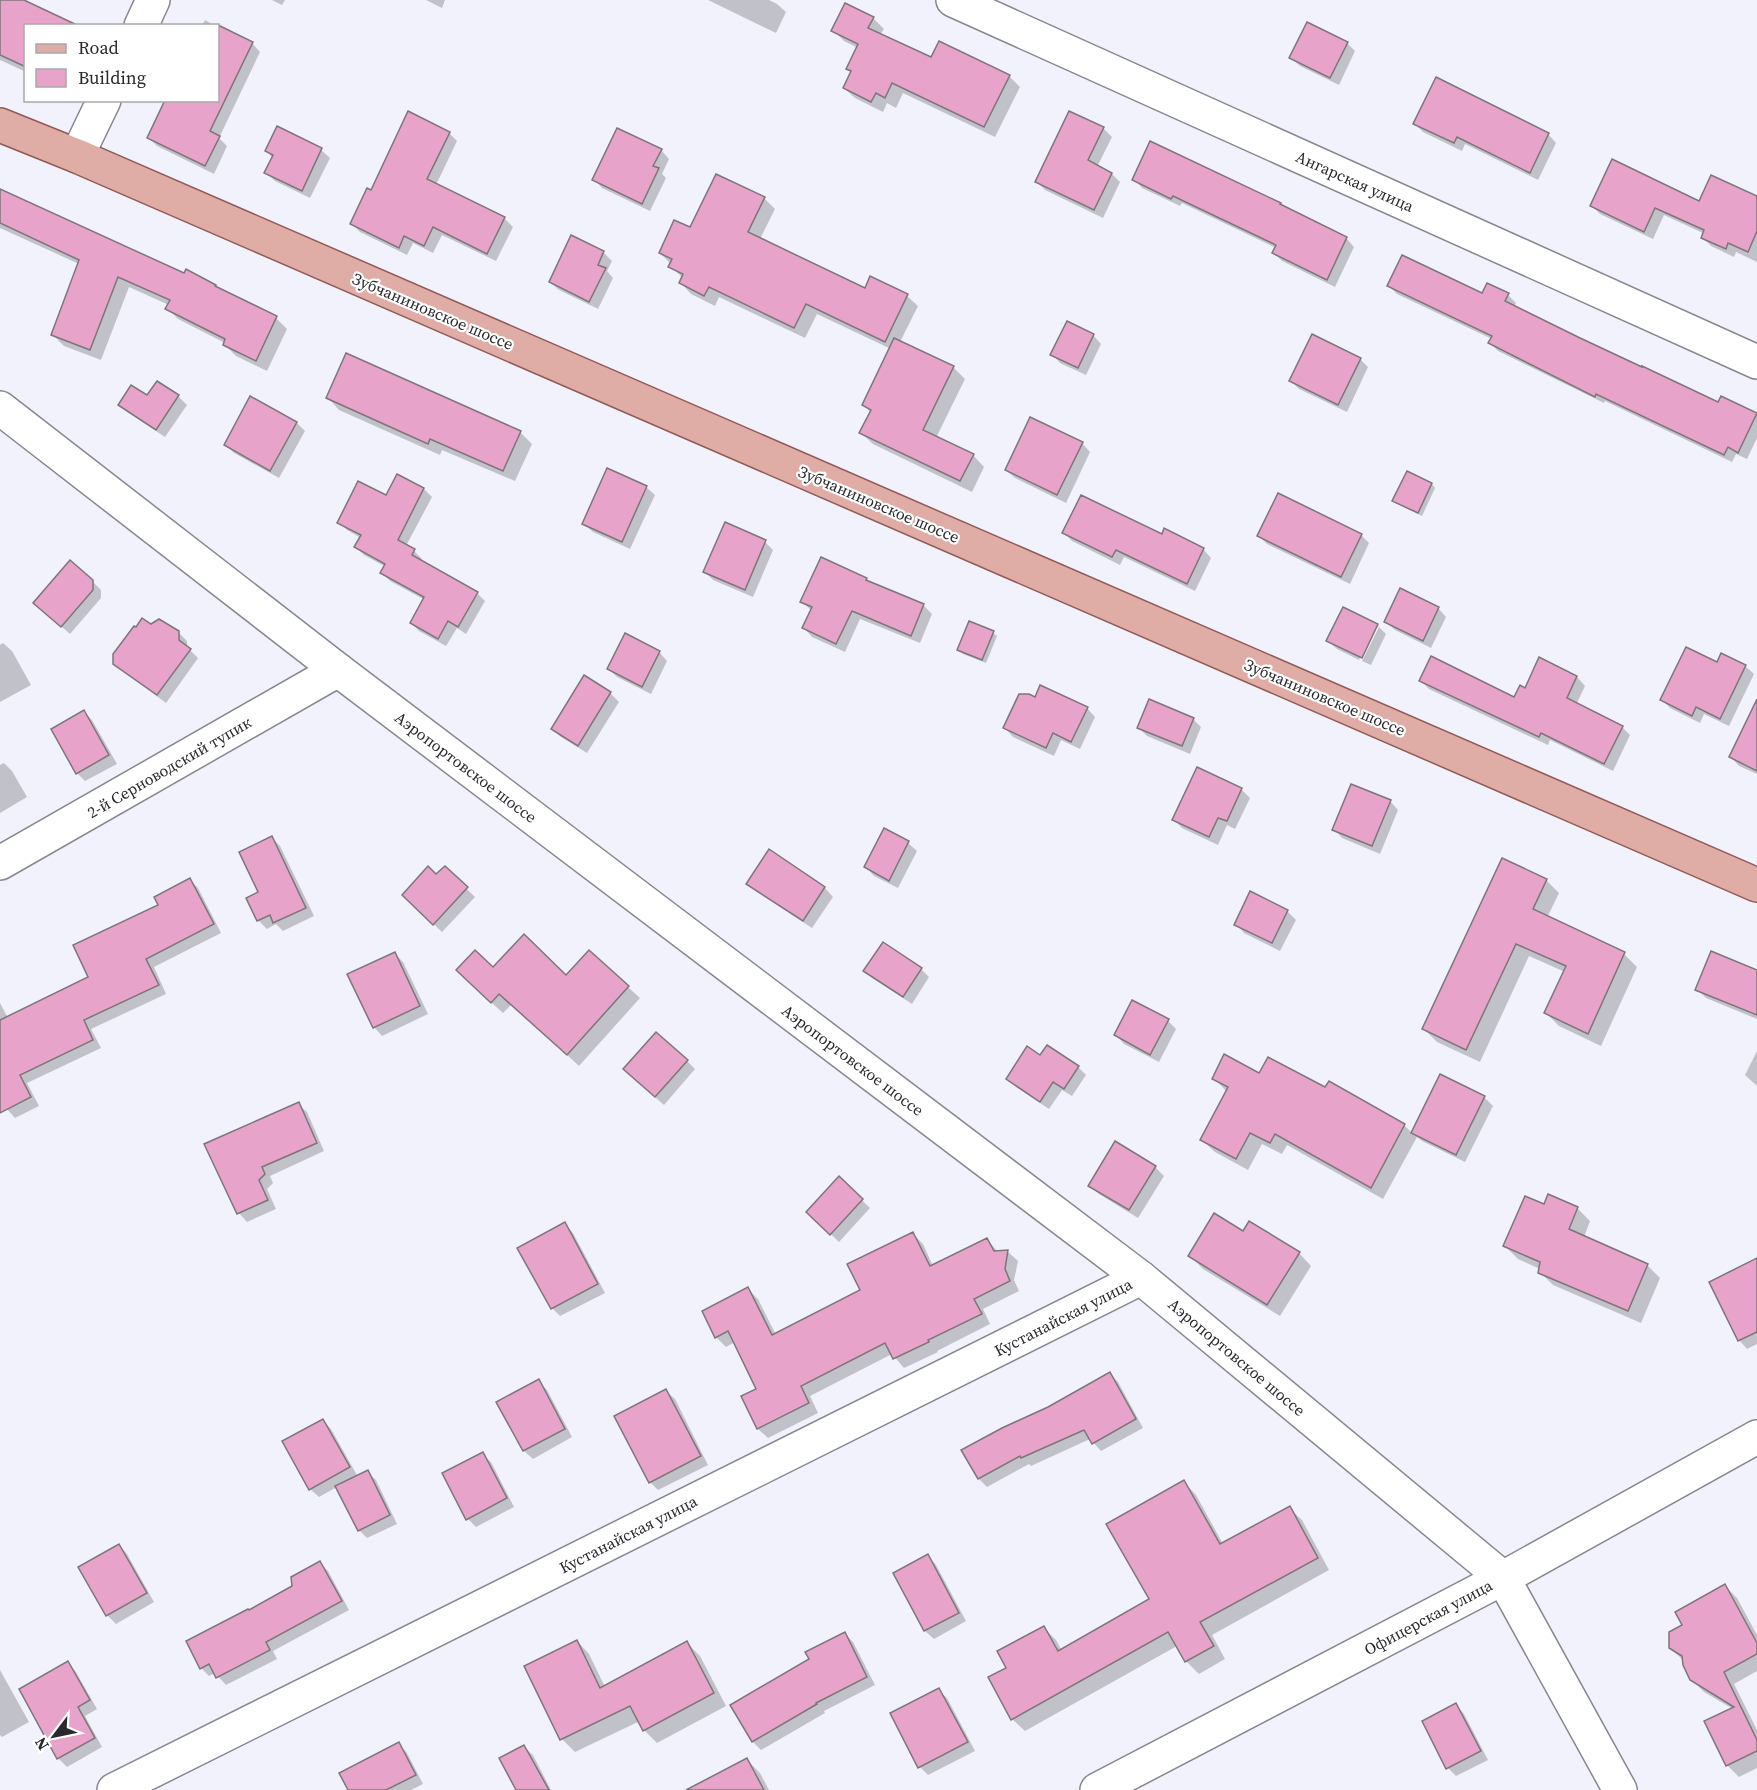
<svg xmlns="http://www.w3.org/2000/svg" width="1757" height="1790" font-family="'Source Serif 4',serif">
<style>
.shadow{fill:#0003}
.building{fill:#e8a3ca;stroke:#7d7579;stroke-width:1.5}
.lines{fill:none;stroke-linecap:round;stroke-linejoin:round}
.street-casing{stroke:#878790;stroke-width:36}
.primary-casing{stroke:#925a55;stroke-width:36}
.street{stroke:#fff;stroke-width:33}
.primary{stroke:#dfaca6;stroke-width:33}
.labels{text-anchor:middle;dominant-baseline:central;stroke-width:4.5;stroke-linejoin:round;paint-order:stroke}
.street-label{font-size:16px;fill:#29292d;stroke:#fff}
</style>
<rect width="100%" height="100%" fill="#f2f2fc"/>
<!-- shadow -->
<g class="shadow">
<polygon points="0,0 20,0 26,26 26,72 0,60"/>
<polygon points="272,0 285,0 282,5"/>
<polygon points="426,0 445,0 442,8"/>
<polygon points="708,0 769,0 777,4 786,12 776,33"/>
<polygon points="873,18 884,29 880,35 931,59 1009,76 1020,87 995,137 903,93 896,108 887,103 883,112 855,98 844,88 852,72 848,68 858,48 844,41 833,30"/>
<polygon points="205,20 215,26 202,26"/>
<polygon points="218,27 252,43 260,52 219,138 227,146 214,174 157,146 149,138 218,100"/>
<polygon points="1347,43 1355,51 1339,85 1300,66 1291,58"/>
<polygon points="1415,124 1548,134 1556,143 1538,180 1465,144 1462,151 1423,132"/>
<polygon points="277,128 321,150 330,158 310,198 275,181 266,173 273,158 266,151"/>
<polygon points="1103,128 1112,137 1097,167 1112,174 1120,182 1103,218 1045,190 1037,182"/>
<polygon points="449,133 457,141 436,185 504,218 513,227 496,261 442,235 433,253 413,243 407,255 360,232 352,224 372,192"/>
<polygon points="1151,143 1280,204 1284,208 1346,238 1354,247 1335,287 1282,261 1274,253 1276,248 1182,203 1180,206 1142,188 1134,179"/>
<polygon points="661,150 669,159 662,174 666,178 650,211 602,188 594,179"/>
<polygon points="0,190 185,275 215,286 220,290 276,318 287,329 267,371 236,356 225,345 225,343 178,319 167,308 169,305 129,287 101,360 64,346 53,335 79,264 0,228"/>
<polygon points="764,198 775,209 760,239 865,290 907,296 918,306 900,342 953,367 965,379 936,438 973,455 984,467 972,492 873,444 861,433 871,412 864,405 891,349 817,314 805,338 719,297 715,306 691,294 681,283 683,278 670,266 671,264 660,253 691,229"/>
<polygon points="1757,198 1757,262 1736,252 1734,257 1711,246 1703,238 1705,234 1664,215 1653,239 1600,214 1591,205 1700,203"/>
<polygon points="603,252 612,261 607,271 613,278 598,309 559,290 550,282"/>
<polygon points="1389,286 1483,295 1508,295 1516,303 1514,307 1719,404 1722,398 1757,414 1757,438 1747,459 1736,454 1732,462 1605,401 1604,403 1498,351 1490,343 1492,339 1397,294"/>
<polygon points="1093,335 1101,344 1086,375 1060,363 1052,354"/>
<polygon points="1360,359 1368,367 1347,412 1299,389 1291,381"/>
<polygon points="157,383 178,396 187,405 165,437 129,413 120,405 148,397"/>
<polygon points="251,398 297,423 305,431 279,478 234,453 225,444"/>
<polygon points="328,398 520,432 532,444 515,481 442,450 440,455 339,410"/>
<polygon points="1082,443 1090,452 1066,503 1015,478 1006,470"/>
<polygon points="1408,473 1432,484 1435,488 1422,516 1398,504 1394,501"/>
<polygon points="398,476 424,489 432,497 406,546 414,551 422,559 420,561 477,593 485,601 466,634 457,628 446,646 419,631 411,623 425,600 390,581 382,573 386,567 364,555 356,547 361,538 347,530 339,522 387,497"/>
<polygon points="646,487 655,495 630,549 593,532 584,524"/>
<polygon points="1064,533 1162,536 1203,549 1211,558 1195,591 1124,557 1120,565 1072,541"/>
<polygon points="1361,535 1369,543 1350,584 1267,544 1259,536"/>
<polygon points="765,542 773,550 753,597 713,580 705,572"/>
<polygon points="866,579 870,584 923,605 932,614 920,643 860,619 845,652 812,637 804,628 811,610 802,602"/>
<polygon points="92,581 101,590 101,598 70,634 44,611"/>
<polygon points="1438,608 1446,617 1431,648 1395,630 1386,622"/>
<polygon points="1377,625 1379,627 1375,627 1359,660 1337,649 1328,641"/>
<polygon points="151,626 178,632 187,641 187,647 198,658 166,703 124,672 115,663"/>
<polygon points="1379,627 1386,634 1371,665 1362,661"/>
<polygon points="993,633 997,636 986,663 963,654 959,650"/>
<polygon points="3,643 12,651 31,685 0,702 0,645"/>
<polygon points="659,652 667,661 651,694 617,677 609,669"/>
<polygon points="1540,659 1577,677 1585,686 1576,705 1622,727 1630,735 1613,771 1550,740 1548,745 1429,689 1421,681 1515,699 1525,690"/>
<polygon points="1745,666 1754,674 1729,726 1704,714 1700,723 1670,708 1662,700"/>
<polygon points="585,677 611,694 619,702 587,753 561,737 552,729"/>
<polygon points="1035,699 1087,708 1095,717 1080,749 1061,740 1054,756 1013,737 1005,728"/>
<polygon points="84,712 92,720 117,764 85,781 77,773"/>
<polygon points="1757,715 1757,774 1739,766 1731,757"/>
<polygon points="1193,719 1201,727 1190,754 1147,736 1139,728"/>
<polygon points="4,763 12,771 27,797 0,813 0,765"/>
<polygon points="1241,789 1250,798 1235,829 1227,825 1218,845 1182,828 1174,820"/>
<polygon points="1390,801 1398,810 1380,854 1342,838 1334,829"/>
<polygon points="885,830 908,843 917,851 898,888 874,876 866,867"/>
<polygon points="272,838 280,846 314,916 283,931 276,924 267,929 258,920 260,893"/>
<polygon points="769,851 825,888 833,897 812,928 757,892 748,883"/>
<polygon points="445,868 475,897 442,932 412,904"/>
<polygon points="190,880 198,888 221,933 154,967 166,994 91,1029 101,1048 27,1083 39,1106 15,1118 7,1109 0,1096 0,1003 8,1018 90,978 160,906"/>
<polygon points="1546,880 1559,893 1547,918 1624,954 1637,967 1601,1046 1559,1026 1546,1013 1565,972 1529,956 1480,1062 1437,1042 1424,1029"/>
<polygon points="1287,911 1296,920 1280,951 1244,933 1236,924"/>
<polygon points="589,952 640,998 579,1066 512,1004 503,1013 469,982 493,969 566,977"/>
<polygon points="395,954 403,962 428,1014 382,1036 374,1027"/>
<polygon points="921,969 929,977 912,1004 874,979 865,971"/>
<polygon points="1757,972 1757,1019 1706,998 1697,989"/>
<polygon points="1168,1021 1176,1029 1159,1062 1124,1044 1116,1035"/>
<polygon points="1757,1051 1757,1086 1745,1075"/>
<polygon points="1041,1057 1078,1067 1086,1075 1072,1096 1062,1090 1049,1109 1016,1087 1008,1079"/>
<polygon points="687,1061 695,1069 664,1105 633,1078"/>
<polygon points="1260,1075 1326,1089 1329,1083 1405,1126 1413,1134 1484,1097 1493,1106 1465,1162 1422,1141 1417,1137 1383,1199 1287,1145 1282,1154 1262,1144 1248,1170 1215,1152 1202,1140 1226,1091 1214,1078"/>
<polygon points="298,1104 307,1112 324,1151 270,1176 273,1183 267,1189 276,1209 247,1222 239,1213 206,1144"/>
<polygon points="1155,1167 1164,1176 1138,1218 1099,1194 1090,1185"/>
<polygon points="839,1178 870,1208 839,1242 808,1212"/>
<polygon points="1549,1196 1577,1208 1590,1221 1584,1237 1647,1265 1660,1278 1641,1323 1553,1285 1540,1272 1540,1269 1518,1259 1505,1246 1545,1206"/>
<polygon points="565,1224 573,1233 605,1293 560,1316 552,1308"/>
<polygon points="1243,1233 1299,1253 1311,1266 1280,1316 1203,1269 1190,1256"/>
<polygon points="913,1234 923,1244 933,1266 987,1239 998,1252 1008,1252 1018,1261 1014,1280 1019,1291 983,1309 990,1324 937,1351 938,1352 904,1368 892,1354 810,1396 818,1413 768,1438 758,1429 743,1397 758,1389 735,1342 726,1347 716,1337 748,1289 758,1299 776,1335 862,1291"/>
<polygon points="1757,1262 1757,1344 1747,1349 1739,1340"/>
<polygon points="1110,1374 1118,1382 1143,1428 1101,1451 1090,1439 1031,1466 1029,1464 987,1487 979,1479 963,1451 1049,1408"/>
<polygon points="538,1381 547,1390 572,1437 533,1459 524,1451 498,1403"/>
<polygon points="666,1391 675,1399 708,1465 658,1490 650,1482"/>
<polygon points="323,1420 331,1429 358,1477 367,1472 376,1480 397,1524 367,1538 359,1530 337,1487 319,1497 310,1489"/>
<polygon points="482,1454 491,1462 514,1507 476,1527 468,1519"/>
<polygon points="1184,1482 1196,1495 1223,1544 1289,1508 1302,1520 1329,1570 1212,1635 1225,1659 1199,1674 1186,1661 1177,1646 1025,1731 1012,1719 1008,1668 1044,1628 1056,1640 1062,1651 1151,1600"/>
<polygon points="119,1545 127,1554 154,1602 116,1624 107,1615"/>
<polygon points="928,1556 936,1565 966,1621 934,1639 925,1631 895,1574"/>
<polygon points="320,1563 328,1571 349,1610 273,1651 277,1659 226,1685 215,1673 209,1676 201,1668 249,1612 294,1587"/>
<polygon points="1725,1586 1737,1598 1757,1635 1757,1671 1734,1684 1757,1730 1757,1768 1739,1777 1727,1765 1733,1709 1704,1692 1692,1680 1683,1660 1670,1648 1684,1625"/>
<polygon points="844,1633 853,1642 875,1685 824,1711 825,1713 761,1750 753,1742 732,1705 811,1660"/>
<polygon points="577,1641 589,1654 605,1687 687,1643 700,1656 726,1706 657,1743 644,1730 640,1721 575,1752 562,1739 526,1666"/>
<polygon points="68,1663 76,1672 97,1709 85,1716 102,1747 67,1767 58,1758"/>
<polygon points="0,1670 29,1722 2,1737 0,1735"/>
<polygon points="938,1690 947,1698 975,1751 928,1775 920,1767"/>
<polygon points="1456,1705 1464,1714 1488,1760 1456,1776 1448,1768"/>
<polygon points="399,1744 407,1753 423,1784 411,1790 349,1790"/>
<polygon points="524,1747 533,1755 551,1790 517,1790"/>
<polygon points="747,1760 760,1773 769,1790 689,1790"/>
</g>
<!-- building -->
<g class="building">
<polygon points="0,0 24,0 79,26 26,26 26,67 0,55"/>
<polygon points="845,3 874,17 868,28 931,57 939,41 1010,75 984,127 892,83 885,98 876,93 871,102 843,88 851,71 846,69 858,44 831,31"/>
<polygon points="1307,22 1348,42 1330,78 1289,58"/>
<polygon points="218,25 253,42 210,131 220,136 205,166 147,138 165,100 218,100"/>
<polygon points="1436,77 1549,133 1530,173 1457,137 1454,143 1413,124"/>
<polygon points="408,111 450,132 427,179 505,217 487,254 433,227 424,246 404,236 399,248 350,224 367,188 371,190"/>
<polygon points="1069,111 1104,127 1088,160 1112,173 1094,210 1035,182"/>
<polygon points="277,126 322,148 302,191 264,173 273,155 265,151"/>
<polygon points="617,128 662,149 653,166 659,168 642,204 592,180"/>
<polygon points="1150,141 1281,203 1280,204 1347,237 1327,280 1272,253 1276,245 1173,196 1171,199 1132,180"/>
<polygon points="1612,159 1699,201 1711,175 1757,196 1757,231 1748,252 1728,243 1726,249 1701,238 1704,230 1655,208 1644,232 1590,206"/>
<polygon points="716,174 765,197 748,232 865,288 870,276 908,294 885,342 806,304 794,328 709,287 704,296 679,283 683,274 668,267 672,259 659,253 674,220 690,227"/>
<polygon points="0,189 184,273 186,269 216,285 215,286 277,316 256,361 223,345 225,339 165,309 170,300 118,277 90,350 51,335 79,260 0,223"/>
<polygon points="571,235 604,251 598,265 606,268 589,302 549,282"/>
<polygon points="1402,255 1482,293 1487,283 1509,293 1505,301 1578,337 1642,367 1642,366 1718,402 1721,396 1757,413 1738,453 1728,447 1724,455 1596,394 1595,397 1488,343 1492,336 1387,286"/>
<polygon points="1067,321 1094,334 1078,368 1050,355"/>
<polygon points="1312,334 1361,358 1338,405 1289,381"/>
<polygon points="894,338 954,366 923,430 974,454 960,481 859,433 871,410 862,405"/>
<polygon points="346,353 521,431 503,471 430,439 428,444 326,398"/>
<polygon points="157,381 179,395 156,430 118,405 131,385 147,395"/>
<polygon points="250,396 297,422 270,471 224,445"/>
<polygon points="1030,417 1083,442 1057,495 1005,470"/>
<polygon points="607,468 647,486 622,542 582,524"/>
<polygon points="1407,471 1432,483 1418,513 1392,501"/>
<polygon points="397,474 424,488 398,540 415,549 412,555 478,592 458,627 448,621 438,639 410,623 424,597 380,573 385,564 354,547 361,535 337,523 358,481 386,495"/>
<polygon points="1278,493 1362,534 1341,577 1257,536"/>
<polygon points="1081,495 1162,534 1164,528 1204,548 1187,584 1116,550 1112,557 1062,533"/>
<polygon points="725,522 766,540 745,590 703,572"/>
<polygon points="821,557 867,578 866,580 924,604 911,636 852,611 836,644 802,628 812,607 800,602"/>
<polygon points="70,560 93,580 93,590 61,627 33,603"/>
<polygon points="1400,588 1439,607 1423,641 1384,622"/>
<polygon points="1343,607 1378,624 1362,658 1326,641"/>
<polygon points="142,618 151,624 159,619 179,631 179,640 191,649 157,695 113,664 113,654 134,626 136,627"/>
<polygon points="969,621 994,631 982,660 957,650"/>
<polygon points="625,633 660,651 642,687 607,669"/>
<polygon points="1686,647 1717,662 1721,653 1746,665 1720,719 1696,707 1692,716 1660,700"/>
<polygon points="1431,656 1514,697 1520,685 1525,688 1539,657 1577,676 1567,698 1623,726 1604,764 1541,733 1539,737 1419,681"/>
<polygon points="584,675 611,692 578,746 551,729"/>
<polygon points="1040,685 1088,707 1071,742 1053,733 1046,748 1003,728 1019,694 1029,694 1035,697"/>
<polygon points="1149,699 1194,718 1182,746 1137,728"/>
<polygon points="1757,699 1757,771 1729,757"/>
<polygon points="84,710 109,755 76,774 51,729"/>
<polygon points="1197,767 1242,788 1227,821 1218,818 1209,837 1172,820"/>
<polygon points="1351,784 1391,800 1372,846 1332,830"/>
<polygon points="884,828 909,841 889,881 864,867"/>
<polygon points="272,836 306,908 273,923 270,915 257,921 246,898 258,892 239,852"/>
<polygon points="769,849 825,887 803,921 746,884"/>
<polygon points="1502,858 1547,879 1533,909 1625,952 1588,1034 1544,1013 1566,966 1516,944 1466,1050 1422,1029"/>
<polygon points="428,866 436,874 445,866 468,887 433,925 402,895"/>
<polygon points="190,878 214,924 146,959 159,985 84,1020 93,1040 20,1075 31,1097 0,1113 0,1020 88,977 73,945 158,905 154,897"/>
<polygon points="1250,891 1288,910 1272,943 1234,925"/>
<polygon points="524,934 566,975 589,950 629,986 567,1055 499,994 491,1003 456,970 475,950 493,967"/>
<polygon points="883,942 922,968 903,997 863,971"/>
<polygon points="1711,951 1757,970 1757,1015 1695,990"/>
<polygon points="395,952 420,1006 373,1028 347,974"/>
<polygon points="1132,1000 1169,1019 1150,1055 1114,1035"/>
<polygon points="656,1032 688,1060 655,1097 623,1069"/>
<polygon points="1047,1045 1079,1066 1064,1089 1053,1082 1040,1102 1006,1079 1027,1046 1040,1055"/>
<polygon points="1224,1054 1259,1073 1268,1057 1325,1087 1329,1081 1405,1124 1371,1188 1275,1134 1270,1143 1250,1133 1236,1159 1200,1140 1228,1087 1212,1079"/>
<polygon points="1440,1074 1485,1096 1456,1155 1411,1133"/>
<polygon points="299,1102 317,1143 262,1167 265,1174 259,1180 268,1200 237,1214 204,1144"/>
<polygon points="1115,1141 1156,1166 1129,1210 1088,1186"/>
<polygon points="839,1176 863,1199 830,1235 806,1212"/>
<polygon points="1548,1194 1578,1207 1569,1229 1648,1264 1628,1311 1538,1273 1540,1262 1503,1246 1525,1196 1544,1204"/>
<polygon points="1214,1213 1243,1231 1249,1221 1300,1252 1267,1305 1188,1256"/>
<polygon points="565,1222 598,1284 551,1309 517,1248"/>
<polygon points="913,1232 930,1266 987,1238 994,1251 1008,1250 1005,1269 1010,1281 974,1299 982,1314 928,1340 929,1342 893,1359 885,1343 801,1386 809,1403 757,1429 741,1396 756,1389 728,1331 715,1338 702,1311 748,1287 772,1335 860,1290 847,1264"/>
<polygon points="1757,1258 1757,1332 1738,1341 1709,1282"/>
<polygon points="1110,1372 1136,1419 1092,1444 1084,1430 1021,1458 1020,1456 978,1479 961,1450 1002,1428 1048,1407"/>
<polygon points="539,1379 565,1429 523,1451 496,1402"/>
<polygon points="666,1389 701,1456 649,1483 614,1416"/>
<polygon points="323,1419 350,1467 309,1490 282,1441"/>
<polygon points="483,1452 507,1498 466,1520 442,1473"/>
<polygon points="368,1470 390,1515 358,1531 335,1486"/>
<polygon points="1184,1480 1220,1544 1290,1506 1318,1558 1200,1622 1214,1646 1185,1662 1168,1632 1011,1720 988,1677 1006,1668 997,1651 1044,1626 1058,1651 1149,1599 1106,1524"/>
<polygon points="119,1544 147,1593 106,1616 78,1567"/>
<polygon points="928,1554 959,1613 924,1631 893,1573"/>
<polygon points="320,1561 342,1601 266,1642 270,1650 216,1678 209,1664 200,1669 186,1641 248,1609 249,1610 292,1586 291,1577"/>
<polygon points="1725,1584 1757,1643 1757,1654 1724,1672 1757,1740 1757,1751 1726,1766 1704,1721 1734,1707 1690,1680 1683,1665 1682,1656 1669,1648 1669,1632 1682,1625 1675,1612"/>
<polygon points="845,1632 867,1677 816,1703 817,1704 752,1742 730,1705 809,1659 805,1652"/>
<polygon points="577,1640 600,1688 687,1641 714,1693 643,1731 630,1706 560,1740 524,1666"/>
<polygon points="68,1661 90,1700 78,1707 95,1738 57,1759 19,1689"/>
<polygon points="939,1688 968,1742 918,1768 890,1713"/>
<polygon points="1456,1703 1481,1751 1446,1769 1422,1721"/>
<polygon points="399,1742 416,1775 386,1790 348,1790 339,1773"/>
<polygon points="524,1745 549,1790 516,1790 499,1758"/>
<polygon points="747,1758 764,1790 686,1790"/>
</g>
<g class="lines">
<defs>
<g id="street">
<polyline points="953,0 1757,362"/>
<polyline points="141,26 153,0"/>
<polyline points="77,156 104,100"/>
<polyline points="0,408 338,670 1141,1278 1503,1578 1620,1790"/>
<polyline points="0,863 338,670"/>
<polyline points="114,1790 1141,1278"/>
<polyline points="1097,1790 1503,1578 1757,1437"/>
</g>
<polyline id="primary" points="0,125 77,156 1757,885"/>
</defs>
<!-- street casing -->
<use href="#street" class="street-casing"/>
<!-- primary casing -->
<use href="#primary" class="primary-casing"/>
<!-- street -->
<use href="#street" class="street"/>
<!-- primary -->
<use href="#primary" class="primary"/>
</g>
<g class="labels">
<!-- street labels -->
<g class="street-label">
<text transform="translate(1355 181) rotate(24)">Ангарская улица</text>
<text transform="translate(433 311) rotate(23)">Зубчаниновское шоссе</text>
<text transform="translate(879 504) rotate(23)">Зубчаниновское шоссе</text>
<text transform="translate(1325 697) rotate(23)">Зубчаниновское шоссе</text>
<text transform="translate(169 767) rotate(-30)">2-й Серноводский тупик</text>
<text transform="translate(466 767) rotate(37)">Аэропортовское шоссе</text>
<text transform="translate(853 1060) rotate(37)">Аэропортовское шоссе</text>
<text transform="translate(1063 1317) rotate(-27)">Кустанайская улица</text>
<text transform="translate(1237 1357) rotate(40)">Аэропортовское шоссе</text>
<text transform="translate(628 1534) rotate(-27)">Кустанайская улица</text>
<text transform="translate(1428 1617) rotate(-28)">Офицерская улица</text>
</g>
</g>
<!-- legend -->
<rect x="24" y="24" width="195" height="78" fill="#ffffff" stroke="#a9a9ab" stroke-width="1.5"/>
<rect x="36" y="44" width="30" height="9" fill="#dfaca6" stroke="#a9a9ab" stroke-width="1.5"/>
<text x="78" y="54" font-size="18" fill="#29292d">Road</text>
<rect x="36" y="69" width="30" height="18" fill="#e8a3ca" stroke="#a9a9ab" stroke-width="1.5"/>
<text x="78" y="84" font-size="18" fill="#29292d">Building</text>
<!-- north arrow -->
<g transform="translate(54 1736) rotate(238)" stroke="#ffffff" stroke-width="4.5" paint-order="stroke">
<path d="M0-4.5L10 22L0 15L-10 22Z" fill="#29292d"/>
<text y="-9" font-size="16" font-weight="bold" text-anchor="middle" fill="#29292d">N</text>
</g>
</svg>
